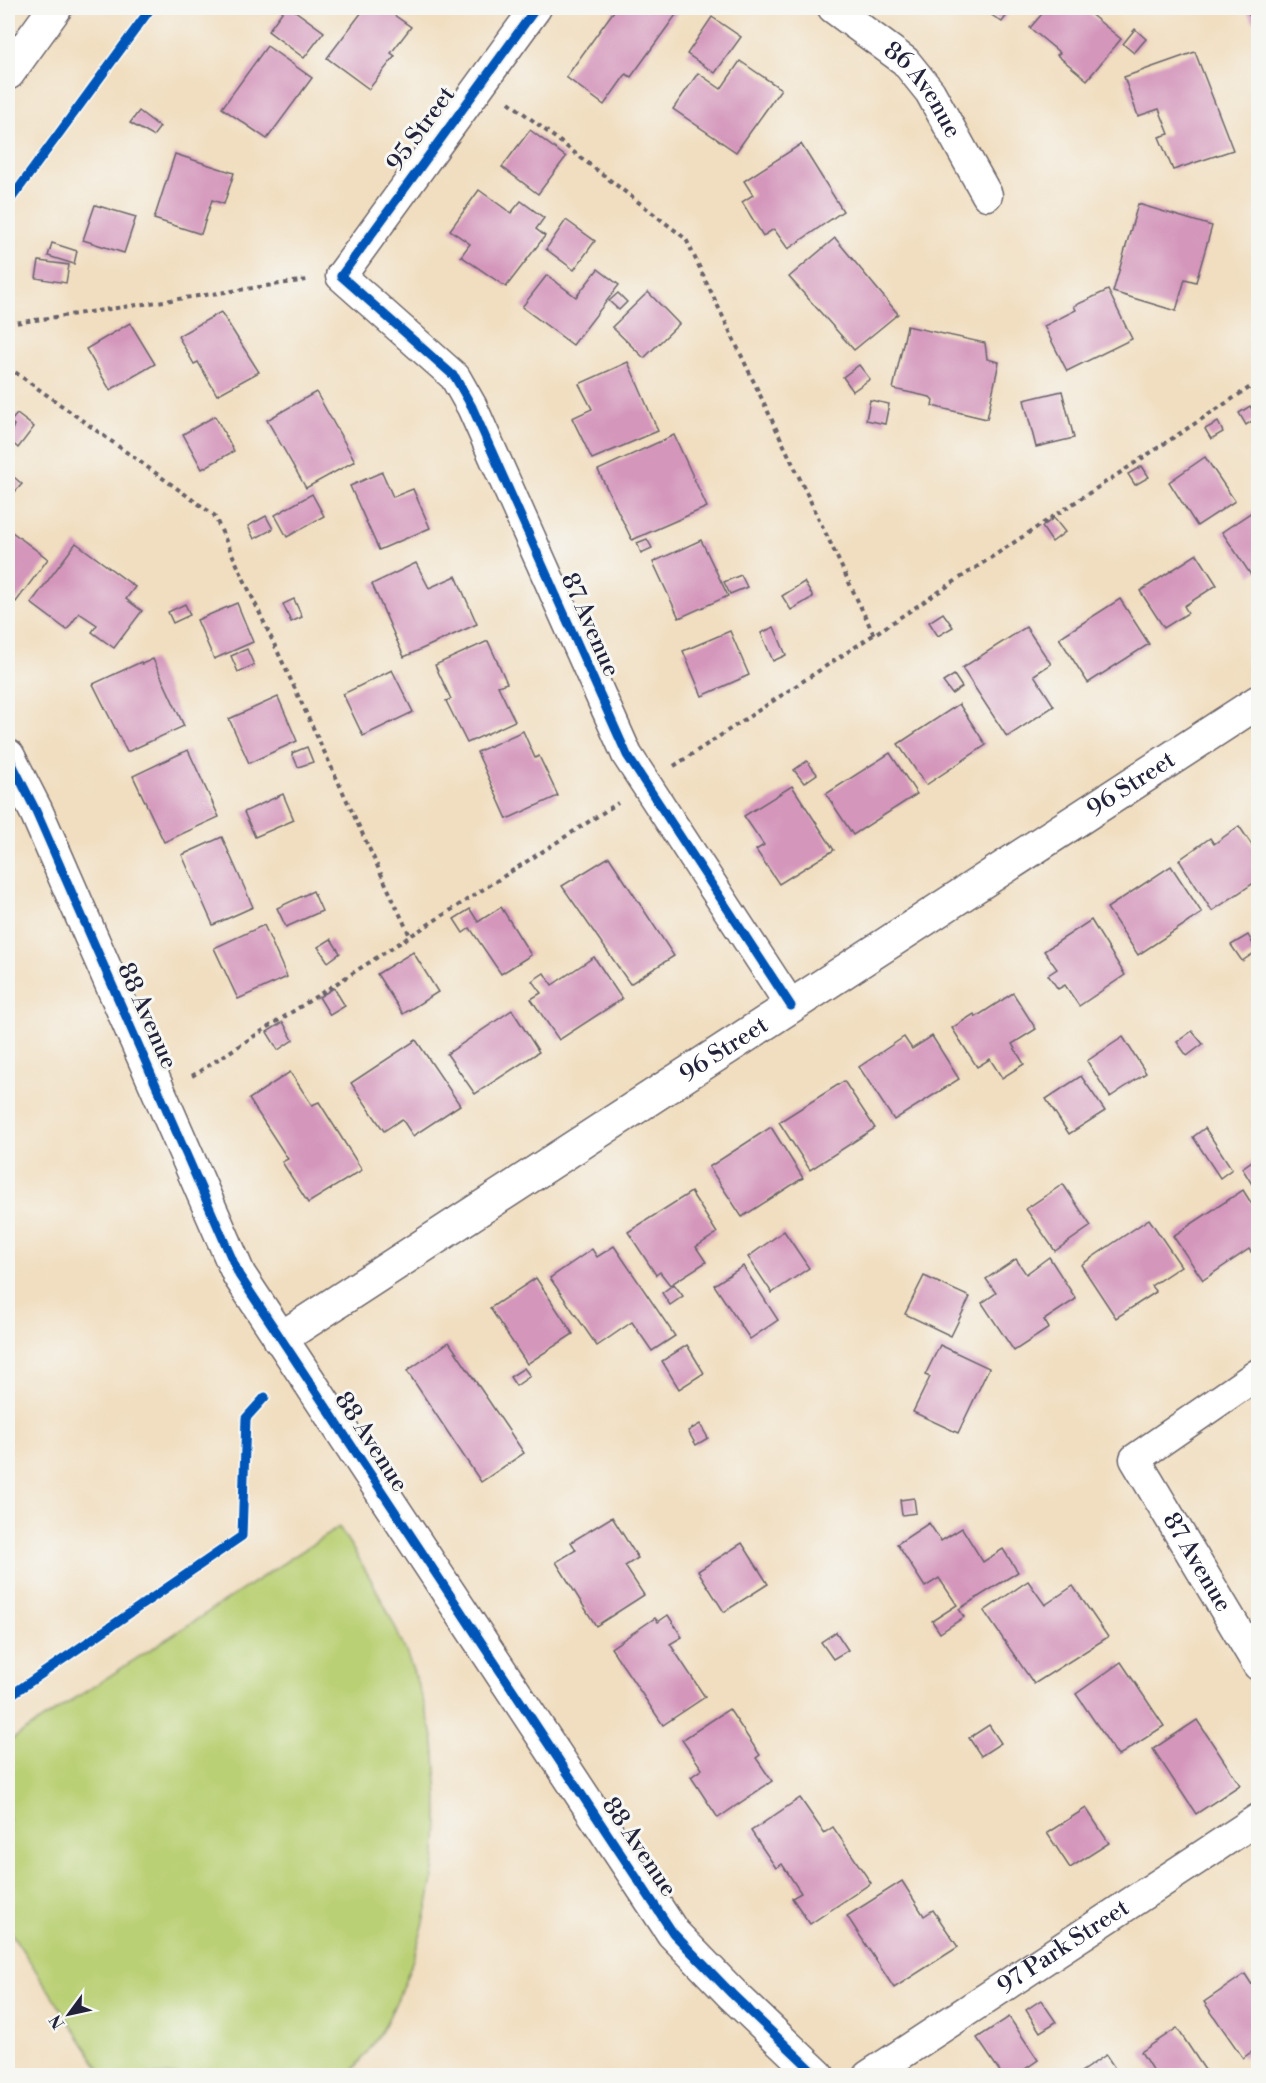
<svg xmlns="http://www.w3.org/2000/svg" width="1266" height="2083" font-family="'Libre Bodoni',serif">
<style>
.green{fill:#bad074;stroke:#6e7958;stroke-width:1.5}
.building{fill:#d496bb}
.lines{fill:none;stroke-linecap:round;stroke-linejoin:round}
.street-casing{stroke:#6a646a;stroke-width:33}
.secondary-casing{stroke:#6a646a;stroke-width:36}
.path{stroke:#6a646a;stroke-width:4;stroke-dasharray:4.5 4.5;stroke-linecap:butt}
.street{stroke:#fff;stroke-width:30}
.secondary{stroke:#fff;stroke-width:33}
.cycleway-casing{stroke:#f6f6f2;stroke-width:13}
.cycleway{stroke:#0057b8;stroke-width:9}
.labels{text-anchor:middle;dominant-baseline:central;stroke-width:6;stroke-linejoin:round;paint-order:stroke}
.street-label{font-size:24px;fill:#22223b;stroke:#f6f6f2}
</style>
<rect width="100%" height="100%" fill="#f6f6f2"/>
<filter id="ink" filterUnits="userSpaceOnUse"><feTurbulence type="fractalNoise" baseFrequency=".0167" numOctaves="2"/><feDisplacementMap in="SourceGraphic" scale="12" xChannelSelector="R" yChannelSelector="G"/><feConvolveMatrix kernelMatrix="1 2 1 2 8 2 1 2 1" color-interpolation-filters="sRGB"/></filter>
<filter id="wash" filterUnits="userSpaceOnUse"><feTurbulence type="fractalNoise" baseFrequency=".008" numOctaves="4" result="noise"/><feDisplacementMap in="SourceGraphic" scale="24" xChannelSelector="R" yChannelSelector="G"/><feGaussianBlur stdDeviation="1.35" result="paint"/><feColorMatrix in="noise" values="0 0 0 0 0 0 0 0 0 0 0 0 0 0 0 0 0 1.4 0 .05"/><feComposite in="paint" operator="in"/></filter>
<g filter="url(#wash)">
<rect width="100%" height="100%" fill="#f1dec0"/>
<!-- green -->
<path class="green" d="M339 1527C382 1593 413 1656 432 1732 436 1748 435 1766 437 1782 443 1866 423 1952 384 2027 375 2044 361 2060 350 2075H104L8 1928V1742Z"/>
<g id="blocks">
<!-- building -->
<g class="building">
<polygon points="285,8 291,8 324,32 304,58 268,31"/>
<polygon points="365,8 384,8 411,27 391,53 395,56 369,89 327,58"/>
<polygon points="616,8 681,8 631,77 626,74 604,105 566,77"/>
<polygon points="981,8 1012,8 1002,22"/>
<polygon points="1047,8 1083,8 1121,39 1087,80 1057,55 1060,53 1030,28"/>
<polygon points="1244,8 1258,8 1258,18 1254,22"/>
<polygon points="712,17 741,37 715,73 687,54"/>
<polygon points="1135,29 1146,39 1134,53 1123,44"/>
<polygon points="267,46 312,78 267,139 222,108"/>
<polygon points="1195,52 1233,150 1173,170 1159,137 1169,134 1159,109 1138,116 1124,77"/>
<polygon points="740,61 781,89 736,152 673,109 698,73 721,89"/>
<polygon points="139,111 160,127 153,136 130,123"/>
<polygon points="530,130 566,157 538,194 502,167"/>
<polygon points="801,144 843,211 788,249 774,229 763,236 742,202 753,195 744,181"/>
<polygon points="175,154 234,173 224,204 212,200 201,234 154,219"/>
<polygon points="479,190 511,213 521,201 544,218 536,229 545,236 506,287 461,256 470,244 450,230"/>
<polygon points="1138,204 1212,226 1196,282 1185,279 1176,311 1113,292"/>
<polygon points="95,205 136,217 124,253 83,240"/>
<polygon points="566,220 595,241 574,270 546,249"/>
<polygon points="835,238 898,314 854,350 789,277"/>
<polygon points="52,243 77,251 74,264 48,256"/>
<polygon points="39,261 69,265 66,283 36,278"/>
<polygon points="598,269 619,285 573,345 522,307 547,275 576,297"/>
<polygon points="1108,290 1132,339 1067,371 1044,326 1076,310 1074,306"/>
<polygon points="648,292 679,324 644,358 612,327"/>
<polygon points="618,293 627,302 619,310 609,301"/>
<polygon points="221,312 259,372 217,395 198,362 194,364 178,336"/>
<polygon points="130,323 155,364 110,390 86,349"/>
<polygon points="907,326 985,343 987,359 999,362 987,419 932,406 933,400 930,397 893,389"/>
<polygon points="628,362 658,431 592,459 572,418 592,409 579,384"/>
<polygon points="859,365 870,379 853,391 843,377"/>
<polygon points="1062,391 1074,438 1036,447 1024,400"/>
<polygon points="316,392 355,461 306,488 267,420"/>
<polygon points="870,400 889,404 885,424 866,420"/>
<polygon points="1250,406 1257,418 1246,425 1239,413"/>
<polygon points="17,414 34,427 18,448 8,439 14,425 10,422"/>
<polygon points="215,416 234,451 202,469 183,434"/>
<polygon points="1218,422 1223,432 1211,439 1205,429"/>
<polygon points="674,435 707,507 632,540 598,470"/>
<polygon points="1205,457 1235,501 1197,526 1169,482"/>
<polygon points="1142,466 1149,477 1135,485 1128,474"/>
<polygon points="8,472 22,484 11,496 8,494"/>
<polygon points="382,472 393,497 413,489 430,528 379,550 350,486"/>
<polygon points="312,494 324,516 287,537 275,515"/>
<polygon points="1258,508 1258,570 1251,575 1222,532"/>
<polygon points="266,516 273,529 254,539 248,526"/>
<polygon points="1054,518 1065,532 1052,542 1042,527"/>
<polygon points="8,529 48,559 16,602 8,595"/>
<polygon points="647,539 652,548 641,553 637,543"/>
<polygon points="701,540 728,596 679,618 653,562"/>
<polygon points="76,543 135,587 126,599 142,611 114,648 92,632 97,625 79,613 67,630 31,603"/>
<polygon points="1197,554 1217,585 1184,606 1188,613 1164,628 1140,591"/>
<polygon points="416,563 429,588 456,576 477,624 404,657 372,584"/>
<polygon points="741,575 747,587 730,594 724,582"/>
<polygon points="804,582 813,597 791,610 782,596"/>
<polygon points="294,599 302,617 291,622 283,604"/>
<polygon points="1120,599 1149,644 1088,683 1059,638"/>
<polygon points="237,603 253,642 214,659 197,620"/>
<polygon points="185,604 190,615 173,623 168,612"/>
<polygon points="943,613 953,627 938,636 929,622"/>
<polygon points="774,627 786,655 773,661 761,633"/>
<polygon points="1026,627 1051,664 1034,675 1054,706 1007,737 962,668"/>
<polygon points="730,631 749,675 702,696 683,651"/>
<polygon points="488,641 507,683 498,686 515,721 467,743 446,701 451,699 435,665"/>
<polygon points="247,649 254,665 238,672 231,656"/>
<polygon points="153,659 184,726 127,752 93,684 141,662 142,664"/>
<polygon points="392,670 413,712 363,736 343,694"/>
<polygon points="954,675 962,687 952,694 943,682"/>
<polygon points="278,697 297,741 249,763 229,719"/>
<polygon points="959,704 986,745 926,785 898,744"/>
<polygon points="523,731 535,758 539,756 558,796 507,819 477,752"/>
<polygon points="307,747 313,762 298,767 292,753"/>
<polygon points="188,750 219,817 164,842 133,776"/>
<polygon points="890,753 917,794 853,835 826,794"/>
<polygon points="807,761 817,774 804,783 794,770"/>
<polygon points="792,786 834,850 779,884 756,850 764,845 744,816"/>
<polygon points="283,794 294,820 255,837 244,812"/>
<polygon points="1239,826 1258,854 1258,880 1212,911 1179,860 1210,838 1214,844"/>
<polygon points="222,837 253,907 213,925 182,855"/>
<polygon points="609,857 674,956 630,984 562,886"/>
<polygon points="1171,866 1202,913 1138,955 1107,908"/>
<polygon points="313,891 322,911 286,927 277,908"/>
<polygon points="501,907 531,955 501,974 470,928 463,933 454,919 470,909 478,922"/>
<polygon points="1091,920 1125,975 1079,1006 1065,985 1058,989 1048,975 1057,969 1044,951"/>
<polygon points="264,925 287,977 238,999 214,948"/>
<polygon points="1248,935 1257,951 1242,961 1231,945"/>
<polygon points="331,939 340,953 328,962 318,947"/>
<polygon points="413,952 438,992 403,1014 377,974"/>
<polygon points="594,957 622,999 559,1040 531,999 541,993 532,981 544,973 552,985"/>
<polygon points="334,988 345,1006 330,1015 319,997"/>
<polygon points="1013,993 1036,1029 1012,1044 1024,1064 1002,1078 990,1059 977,1067 952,1028 974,1014 976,1017"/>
<polygon points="512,1010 539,1052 475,1094 447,1054"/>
<polygon points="283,1022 293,1040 278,1050 267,1032"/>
<polygon points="1192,1031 1203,1044 1187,1056 1177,1042"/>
<polygon points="932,1036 959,1079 894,1120 859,1067 904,1037 912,1049"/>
<polygon points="1123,1037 1146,1073 1110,1097 1087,1061"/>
<polygon points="416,1040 460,1105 413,1136 402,1119 384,1131 351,1083"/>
<polygon points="290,1072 312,1105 319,1102 362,1170 308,1203 282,1162 288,1159 249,1099"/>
<polygon points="1081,1076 1105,1111 1069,1134 1046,1099"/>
<polygon points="844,1081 875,1128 810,1170 779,1122"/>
<polygon points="771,1127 803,1178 742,1217 709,1167"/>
<polygon points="1205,1128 1232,1169 1220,1178 1193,1137"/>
<polygon points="1258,1157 1258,1194 1242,1168"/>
<polygon points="1063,1184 1091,1226 1055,1251 1026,1209"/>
<polygon points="1243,1190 1258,1214 1258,1247 1251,1252 1249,1249 1203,1280 1173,1236"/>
<polygon points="691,1192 717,1233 696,1247 706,1262 670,1285 660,1272 656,1275 628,1232"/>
<polygon points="1149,1219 1181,1266 1151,1286 1156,1292 1116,1318 1081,1265"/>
<polygon points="784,1231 809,1268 772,1293 748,1257"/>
<polygon points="614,1246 675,1336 652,1351 632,1322 597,1346 550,1278 592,1249 597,1257"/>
<polygon points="1049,1257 1076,1299 1044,1320 1049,1328 1014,1351 982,1303 996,1293 986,1279 1016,1259 1026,1274"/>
<polygon points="743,1266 778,1320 750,1339 714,1285"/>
<polygon points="924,1276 970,1297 951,1336 905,1314"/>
<polygon points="536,1278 573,1334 527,1364 490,1308"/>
<polygon points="674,1284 683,1296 670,1305 662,1293"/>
<polygon points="449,1342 524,1453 481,1482 407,1371"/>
<polygon points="687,1345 704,1373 679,1389 662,1361"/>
<polygon points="940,1345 989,1368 958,1433 913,1412 930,1377 925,1375"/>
<polygon points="524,1368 530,1376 516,1386 510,1377"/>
<polygon points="700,1424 708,1438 696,1445 688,1431"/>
<polygon points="914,1498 916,1513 902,1515 900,1500"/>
<polygon points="612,1517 638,1558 625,1566 644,1595 596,1626 556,1562 576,1550 571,1542"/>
<polygon points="929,1523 941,1541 962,1528 983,1562 1003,1549 1018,1572 959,1609 964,1617 940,1633 932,1621 957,1605 939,1578 925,1587 897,1544"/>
<polygon points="742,1543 768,1584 724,1612 698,1571"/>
<polygon points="1028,1581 1045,1605 1073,1586 1108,1637 1034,1684 984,1611"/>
<polygon points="668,1615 682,1637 670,1644 705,1697 663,1725 611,1648 655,1618 658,1622"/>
<polygon points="836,1632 848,1650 833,1659 821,1642"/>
<polygon points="1121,1662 1164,1726 1118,1756 1076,1694"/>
<polygon points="729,1709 760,1755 756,1758 772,1781 718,1818 691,1777 702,1769 682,1740"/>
<polygon points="1197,1720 1240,1785 1196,1814 1153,1749"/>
<polygon points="989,1725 1001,1743 981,1756 969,1738"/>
<polygon points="800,1798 824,1833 833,1827 871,1883 810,1924 792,1898 801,1893 782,1864 776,1868 751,1831"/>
<polygon points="1086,1808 1109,1843 1070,1868 1047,1833"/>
<polygon points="902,1881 924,1916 933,1910 958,1947 894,1988 847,1916"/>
<polygon points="1245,1974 1258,1994 1258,2047 1243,2058 1204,2002"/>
<polygon points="1041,2000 1056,2022 1040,2032 1026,2010"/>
<polygon points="1009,2017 1038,2060 1015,2076 1003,2076 977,2038"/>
<polygon points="1177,2028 1209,2076 1156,2076 1141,2052"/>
<polygon points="1106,2055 1120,2076 1075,2076"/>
</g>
</g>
</g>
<g filter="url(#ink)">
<use href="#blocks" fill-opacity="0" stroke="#6a646a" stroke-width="1.5"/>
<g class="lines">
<defs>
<g id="street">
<polyline points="536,8 341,276 455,377 472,407 627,755 791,1006"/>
<path id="s1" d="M833 8 905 61 930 92 987 195"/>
<path id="s2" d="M1258 1374 1135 1459 1258 1665"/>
<path id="s3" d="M868 2076 1258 1819"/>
</g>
<g id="secondary">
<polyline points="8,73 55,8"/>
<polyline points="8,756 36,811 239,1275 673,1933 732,1994 818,2076"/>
<path id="s4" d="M280 1339 1258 702"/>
</g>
</defs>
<!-- street casing -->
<use href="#street" class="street-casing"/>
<!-- secondary casing -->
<use href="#secondary" class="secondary-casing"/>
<!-- path -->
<g class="path">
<polyline points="509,102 686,239 874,635"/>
<polyline points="8,324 307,280"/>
<polyline points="8,367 214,515 410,936"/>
<polyline points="674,766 1258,382"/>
<polyline points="192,1076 618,803"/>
</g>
<!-- street -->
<use href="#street" class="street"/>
<!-- secondary -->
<use href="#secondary" class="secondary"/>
<defs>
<g id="cycleway">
<polyline points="536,8 341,276 455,377 472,407 627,755 791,1006"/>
<polyline points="8,203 151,8"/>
<polyline points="8,756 36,811 239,1275 673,1933 732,1994 818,2076"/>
<polyline points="8,1697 242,1536 246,1418 265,1397"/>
</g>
</defs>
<!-- cycleway casing -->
<use href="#cycleway" class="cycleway-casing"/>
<!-- cycleway -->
<use href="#cycleway" class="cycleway"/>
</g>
</g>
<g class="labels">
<!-- street labels -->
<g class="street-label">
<text stroke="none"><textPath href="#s1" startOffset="123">86 Avenue</textPath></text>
<text transform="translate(421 129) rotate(-54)">95 Street</text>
<text transform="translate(590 625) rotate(66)">87 Avenue</text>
<text stroke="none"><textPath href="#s4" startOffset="1016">96 Street</textPath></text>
<text transform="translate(147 1016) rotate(66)">88 Avenue</text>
<text stroke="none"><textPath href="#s4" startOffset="530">96 Street</textPath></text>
<text transform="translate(371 1442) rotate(57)">88 Avenue</text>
<text stroke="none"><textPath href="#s2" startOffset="270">87 Avenue</textPath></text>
<text transform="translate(639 1847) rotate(56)">88 Avenue</text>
<text stroke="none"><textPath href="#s3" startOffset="234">97 Park Street</textPath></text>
</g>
</g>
<!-- margin -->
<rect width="1266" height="2083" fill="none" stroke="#f6f6f2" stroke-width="30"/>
<!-- north arrow -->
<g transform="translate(69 2014) rotate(237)" stroke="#f6f6f2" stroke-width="4.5" paint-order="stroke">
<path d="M0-4.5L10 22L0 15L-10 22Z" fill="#22223b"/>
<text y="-9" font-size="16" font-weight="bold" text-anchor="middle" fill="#22223b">N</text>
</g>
</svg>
